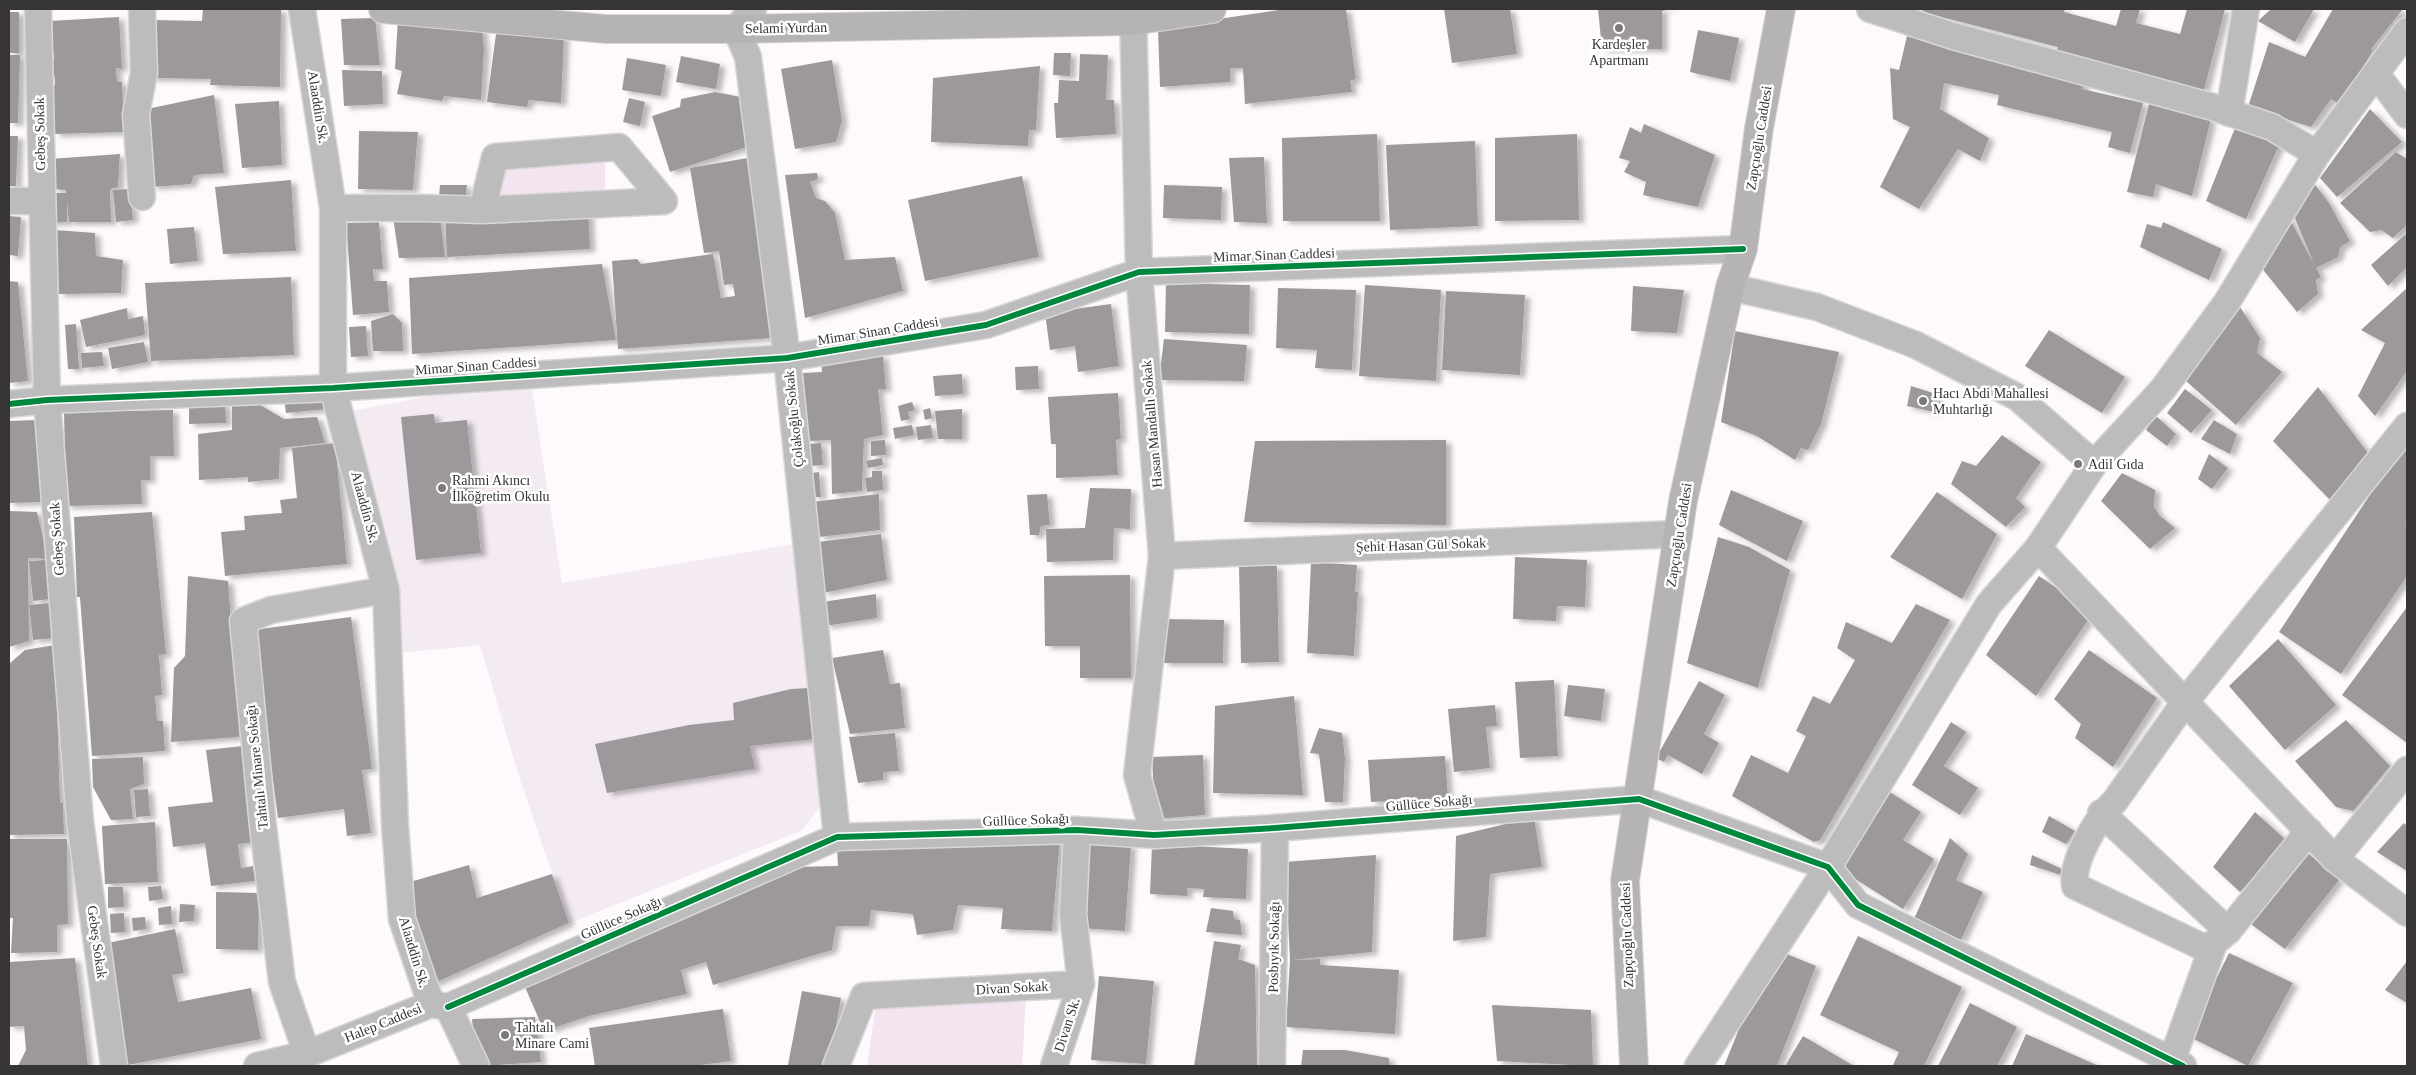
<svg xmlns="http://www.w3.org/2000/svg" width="2416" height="1075" font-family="'Times New Roman',serif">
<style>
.built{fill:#f4eaf1}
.green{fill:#f3e4ef}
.building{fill:#9c989b;filter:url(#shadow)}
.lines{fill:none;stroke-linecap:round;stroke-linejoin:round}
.minor-casing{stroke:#d9d6d8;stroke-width:29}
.major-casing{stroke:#d9d6d8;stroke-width:30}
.minor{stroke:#bdbcbd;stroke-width:26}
.major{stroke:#b6b3b5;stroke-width:28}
.cycleway-casing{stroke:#fff;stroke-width:9}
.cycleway{stroke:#00873e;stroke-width:6}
.poi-dot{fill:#7c797b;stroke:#fff;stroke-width:2}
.labels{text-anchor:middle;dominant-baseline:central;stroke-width:5;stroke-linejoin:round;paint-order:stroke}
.street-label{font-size:14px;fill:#373436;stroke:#fff}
.poi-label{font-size:14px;fill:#373436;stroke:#fff;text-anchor:start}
</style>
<defs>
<filter id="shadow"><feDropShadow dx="5.5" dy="3" stdDeviation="2.5" flood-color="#0004"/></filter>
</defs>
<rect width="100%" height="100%" fill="#fdf9fc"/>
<!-- built -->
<polygon class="built" points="530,377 562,583 793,544 822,804 801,831 569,923 518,773 480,645 389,654 352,411"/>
<!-- green -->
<g class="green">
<polygon points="605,160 605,198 491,201 503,161"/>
<polygon points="1026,997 1022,1066 867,1066 876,1003"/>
</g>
<!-- building -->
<g class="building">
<polygon points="203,9 281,9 280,87 210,85 211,79 150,78 151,20 202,21"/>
<polygon points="1286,9 1346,9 1356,79 1350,81 1352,92 1245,104 1243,68 1230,68 1230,82 1160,87 1158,28"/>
<polygon points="1444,9 1510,9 1517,54 1452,63"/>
<polygon points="1598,9 1672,9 1662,11 1662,49 1602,49"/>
<polygon points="1923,9 2065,9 2064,12 2116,26 2121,9 2140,9 2136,23 2180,34 2187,9 2225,9 2204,90 2056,53 2058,47 1922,12"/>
<polygon points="2271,9 2314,9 2295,42 2258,21"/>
<polygon points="2333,9 2403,9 2371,49 2373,50 2341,105 2331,99 2311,127 2248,107 2269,42 2305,57"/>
<rect x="9" y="12" width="10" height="41"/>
<polygon points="119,17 122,69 116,68 117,82 122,82 124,132 55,134 50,84 55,85 55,76 47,78 43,63 54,60 50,21"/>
<polygon points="375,18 380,65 344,65 341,19"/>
<polygon points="398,18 446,29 448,23 482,29 484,49 481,100 444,96 442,101 397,94 402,71 395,69"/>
<polygon points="1698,30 1739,38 1730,81 1690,72"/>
<polygon points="496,34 564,36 561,103 529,100 527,107 487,102"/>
<polygon points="1907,36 2085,77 2082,89 2143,103 2130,153 2108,147 2112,132 1997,105 1999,95 1944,83 1940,109 1989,138 1980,161 1958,149 1919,209 1880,187 1910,127 1893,119 1890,68 1899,70"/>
<polygon points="1054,53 1071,53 1070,76 1053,75"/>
<polygon points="1080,54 1108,55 1106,100 1114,100 1116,134 1056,138 1054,103 1058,103 1059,80 1079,81"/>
<polygon points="9,55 20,55 18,123 9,123"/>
<polygon points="681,56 720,64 716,89 676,82"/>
<polygon points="627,58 666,65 661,96 622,90"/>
<polygon points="832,60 842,121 836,142 795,149 781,69"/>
<polygon points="1040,66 1036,130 1029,130 1028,146 931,142 933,78"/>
<polygon points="342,70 382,71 383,104 344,106"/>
<polygon points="715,92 741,97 756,144 670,172 652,116 680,107 681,99"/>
<polygon points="214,95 224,173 194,175 191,184 152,187 147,109"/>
<polygon points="629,98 645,102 640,126 623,122"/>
<polygon points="279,101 282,165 242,168 235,104"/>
<polygon points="2149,104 2211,119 2192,196 2156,184 2153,197 2127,192"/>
<polygon points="2370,109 2402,142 2337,197 2320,178"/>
<polygon points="2237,123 2280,143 2246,219 2206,201"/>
<polygon points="1644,124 1715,155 1698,207 1643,195 1646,182 1624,172 1630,161 1619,158 1630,127 1641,133"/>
<polygon points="359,131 418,132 413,190 358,189"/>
<polygon points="1377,134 1380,221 1283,221 1282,138"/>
<polygon points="1577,134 1579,220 1495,221 1495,138"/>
<polygon points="9,136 18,136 16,186 9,186"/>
<polygon points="1475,141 1478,226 1390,230 1386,145"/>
<polygon points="2396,152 2407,159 2407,225 2393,238 2381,230 2370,232 2340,203"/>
<polygon points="120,154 118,187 110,189 111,222 69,222 67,201 67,222 50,223 49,193 66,193 66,190 53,189 50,159"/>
<polygon points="753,157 780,327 770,338 618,349 612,261 637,259 641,264 713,254 721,298 735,296 733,284 724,285 719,251 704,253 690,168"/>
<polygon points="1264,157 1267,223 1234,222 1229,158"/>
<polygon points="817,173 818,179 810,182 816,198 825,201 835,213 845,260 895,257 903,291 805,318 785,175"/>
<polygon points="1022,176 1039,257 925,281 908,200"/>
<polygon points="291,180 296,251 223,254 215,187"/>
<polygon points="2313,182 2329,203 2350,241 2340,247 2338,257 2316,268 2321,277 2316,280 2318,294 2297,312 2257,262 2287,214 2314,264 2292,211"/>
<polygon points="440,185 467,185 465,201 439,197"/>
<polygon points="1164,185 1222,187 1221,220 1163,218"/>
<polygon points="130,189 133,220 116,222 113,190"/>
<polygon points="588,205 590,249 447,257 445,213"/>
<polygon points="439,210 445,257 399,258 393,217"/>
<polygon points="9,216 21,217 18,256 9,255"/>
<polygon points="379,222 383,269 373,269 374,281 387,281 389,312 353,315 346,223"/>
<polygon points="2163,222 2222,249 2209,280 2140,247 2147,224 2161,228"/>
<polygon points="194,227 198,261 170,264 167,229"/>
<polygon points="55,230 95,233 96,256 123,260 121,293 59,294"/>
<polygon points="2407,233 2407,267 2388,286 2371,265"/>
<polygon points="602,264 616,340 412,354 409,278"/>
<polygon points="291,277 294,355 151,361 145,283"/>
<polygon points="9,281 18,282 28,381 9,383"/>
<polygon points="1166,283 1250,285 1249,334 1165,332"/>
<polygon points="1365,285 1441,290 1436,381 1359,376"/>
<polygon points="1633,286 1684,290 1677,333 1631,331"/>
<polygon points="1278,288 1356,290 1352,370 1315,368 1317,350 1276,348"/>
<polygon points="2407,288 2407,371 2375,416 2358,396 2385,343 2361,330"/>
<polygon points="1446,291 1525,295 1520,375 1442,370"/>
<polygon points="1111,304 1119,366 1078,372 1075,346 1050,350 1045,313"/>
<polygon points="2240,307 2260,338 2257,353 2282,372 2236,425 2186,381"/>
<polygon points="127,308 128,319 143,316 145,335 86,347 80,320"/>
<polygon points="393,314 402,323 403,351 373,351 371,321"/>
<polygon points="76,324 79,369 68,369 65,325"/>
<polygon points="366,326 368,356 351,357 349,327"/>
<polygon points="2049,330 2125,377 2102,413 2025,366"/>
<polygon points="1735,331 1839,352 1821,424 1808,450 1801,448 1795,460 1757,436 1721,422"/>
<polygon points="1164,339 1247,345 1244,381 1159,380"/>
<polygon points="144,342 148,362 112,369 108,348"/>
<polygon points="102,352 104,366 82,368 81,353"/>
<polygon points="883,355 886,389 878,389 883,435 864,439 862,491 832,494 831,440 808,441 803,373 822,372 821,360"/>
<polygon points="1038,366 1039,389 1016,390 1015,367"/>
<polygon points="962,374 963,394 935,396 933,376"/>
<polygon points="1911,386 1939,395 1934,412 1907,406"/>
<polygon points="2318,387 2368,453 2330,500 2273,441"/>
<polygon points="2185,389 2212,410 2191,433 2167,413"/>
<polygon points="324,393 326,409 286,413 284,398"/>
<polygon points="1118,393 1121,439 1116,440 1118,475 1056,478 1056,444 1051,444 1048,397"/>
<polygon points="912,402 915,410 908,412 910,419 901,421 898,406"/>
<polygon points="189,403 225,403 226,423 189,424"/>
<polygon points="257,403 284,419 317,417 325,443 280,448 279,479 248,482 248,477 199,480 198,434 232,430 232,405"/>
<polygon points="930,408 932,418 925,420 923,410"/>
<polygon points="962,409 962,439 938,439 935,411"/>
<polygon points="173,410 174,456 150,456 150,480 141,480 142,504 66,506 64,412"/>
<polygon points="434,414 435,423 467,420 481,553 416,560 401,417"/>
<polygon points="2155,415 2176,434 2167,446 2146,430"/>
<polygon points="39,420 42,502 9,503 9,421"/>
<polygon points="2214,420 2237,434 2230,454 2201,439"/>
<polygon points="912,425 914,435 895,439 893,428"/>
<polygon points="931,425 933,438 918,440 916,427"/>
<polygon points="2002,435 2041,462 2016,498 2025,507 2006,527 1951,484 1962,461 1976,466"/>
<polygon points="2407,439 2407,520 2405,523 2407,524 2407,576 2341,674 2279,632"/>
<polygon points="885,440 886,455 871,456 871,441"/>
<polygon points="1446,440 1446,525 1244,522 1255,441"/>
<polygon points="335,443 347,564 225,576 221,532 245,530 244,516 282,513 280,500 297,498 292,448"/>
<polygon points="821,443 823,465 811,466 810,444"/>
<polygon points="2209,454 2228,468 2212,489 2198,479"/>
<polygon points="882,458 883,465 868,468 866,461"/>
<polygon points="872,471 882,471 883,490 867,492 865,478 872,477"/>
<polygon points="819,472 821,497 813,497 812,473"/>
<polygon points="2122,473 2155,490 2154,506 2159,515 2175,528 2150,549 2101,501"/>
<polygon points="1090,488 1131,489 1130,529 1114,528 1113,560 1047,562 1046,529 1085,528"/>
<polygon points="1731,490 1803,521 1787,561 1719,525"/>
<polygon points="1937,492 1997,534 1962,599 1890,557"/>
<polygon points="879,494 880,530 819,537 812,502"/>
<polygon points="1047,494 1050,525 1041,526 1039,535 1030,535 1027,495"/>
<polygon points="9,511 37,512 48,559 28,558 29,641 9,647"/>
<polygon points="152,512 166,654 159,655 162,695 155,696 157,721 163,721 165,751 92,756 80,597 77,597 74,517"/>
<polygon points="881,534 887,580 823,593 818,542"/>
<polygon points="1718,537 1749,547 1790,570 1758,688 1687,663"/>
<polygon points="1515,557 1587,560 1585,607 1557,606 1556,621 1513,619"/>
<polygon points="46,560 50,599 33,601 29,561"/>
<polygon points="1311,562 1357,565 1355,592 1358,592 1354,656 1307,653"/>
<polygon points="1239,566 1277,566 1279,662 1241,663"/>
<polygon points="1130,575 1131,678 1080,678 1080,646 1045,646 1044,576"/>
<polygon points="188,576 228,581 233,648 237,648 239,737 171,742 174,668 185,656"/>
<polygon points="2039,576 2093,613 2036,696 1986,655"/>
<polygon points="876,594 877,618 825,626 822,602"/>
<polygon points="50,603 53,638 33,640 29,605"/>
<polygon points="1916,604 1950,620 1820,840 1814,842 1732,796 1751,755 1788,773 1806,736 1796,731 1813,696 1830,704 1855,660 1837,648 1846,622 1892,643"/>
<polygon points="2407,607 2407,743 2342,695"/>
<polygon points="351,617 372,769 362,770 371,833 347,836 344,809 278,818 253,630"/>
<polygon points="1164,619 1224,620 1223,663 1163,663"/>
<polygon points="2278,639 2336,705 2285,750 2229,686"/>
<polygon points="55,645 60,803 63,803 64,834 9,835 9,664 25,650"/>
<polygon points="883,650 890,684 900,683 905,728 850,734 832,658"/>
<polygon points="2089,650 2157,698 2113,767 2075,738 2081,724 2054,699"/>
<polygon points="1554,680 1558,756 1520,758 1515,682"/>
<polygon points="1699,681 1725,695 1704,734 1719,743 1702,774 1668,755 1664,762 1656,758"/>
<polygon points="1568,685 1605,689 1601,721 1564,716"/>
<polygon points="809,688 815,739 750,746 755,769 607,793 595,744 689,725 734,720 733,703 791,689"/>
<polygon points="1294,696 1303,795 1213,793 1215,706"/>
<polygon points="1495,705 1497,726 1486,727 1490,768 1454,772 1448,709"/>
<polygon points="2346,720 2390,766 2353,811 2336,807 2295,761"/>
<polygon points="1951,722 1966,732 1944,766 1978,788 1960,815 1912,785"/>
<polygon points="1319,728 1342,733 1345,758 1343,802 1325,802 1319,754 1310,753"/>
<polygon points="895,733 899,771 883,772 883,780 858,783 849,737"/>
<polygon points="243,746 256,842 238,844 241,868 253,866 255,881 211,886 205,843 173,847 168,807 213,802 206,750"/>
<polygon points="1203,755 1205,815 1155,819 1152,757"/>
<polygon points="1445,756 1448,798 1371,802 1368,760"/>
<polygon points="143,757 144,784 130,789 133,819 111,820 93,787 92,759"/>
<polygon points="148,789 150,816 136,817 134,790"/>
<polygon points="1885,789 1921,812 1903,840 1934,859 1903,909 1836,867"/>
<polygon points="2255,812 2287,841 2240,892 2213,867"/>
<polygon points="2049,816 2075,831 2066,844 2042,832"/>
<polygon points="1534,817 1542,867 1490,874 1486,937 1453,941 1456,836"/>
<polygon points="155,822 158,882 105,884 102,826"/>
<polygon points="2404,823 2407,826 2407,871 2377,852"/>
<polygon points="1950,838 1968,854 1956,880 1983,892 1961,940 1914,919"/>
<polygon points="9,839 67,839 68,924 57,925 57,952 11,953 13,918 9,918"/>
<polygon points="1060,839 1052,931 1001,929 1003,908 958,905 953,930 917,935 913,914 871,910 869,926 836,926 832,950 713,985 706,962 681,970 687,994 589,1016 544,1031 522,980 796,867 838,866 837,849"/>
<polygon points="1084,844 1131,845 1125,931 1081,928"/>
<polygon points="1152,844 1248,849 1246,899 1203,897 1204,889 1187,888 1187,896 1150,894"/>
<polygon points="2302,848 2339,880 2285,949 2248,922"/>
<polygon points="1376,855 1372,952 1292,960 1320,959 1320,965 1399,970 1395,1034 1286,1027 1290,960 1285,862"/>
<polygon points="2032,855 2062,869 2061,875 2030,865"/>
<polygon points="469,865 477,898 552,874 569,923 432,984 411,919 410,882"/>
<polygon points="161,886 163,899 149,901 148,887"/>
<polygon points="108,887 123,887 124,907 108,908"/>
<polygon points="216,892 259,893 258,950 216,949"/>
<polygon points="180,904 195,905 194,921 179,922"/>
<polygon points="171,906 172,924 159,925 158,908"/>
<polygon points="1211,908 1233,911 1234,919 1240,920 1242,935 1206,932"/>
<polygon points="124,913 125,932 111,933 110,914"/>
<polygon points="145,917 146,929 133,931 132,918"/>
<polygon points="175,929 184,973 172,975 178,1002 251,988 261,1039 128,1065 103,944"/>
<polygon points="1858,936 1962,987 1924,1066 1893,1065 1899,1052 1820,1015"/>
<polygon points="1214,941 1241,945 1238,959 1255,965 1257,1066 1194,1066"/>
<polygon points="1772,948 1816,966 1777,1066 1724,1066"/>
<polygon points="2229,953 2293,983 2248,1066 2188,1036"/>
<polygon points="75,958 88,1066 18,1066 26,1050 24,1026 9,1027 9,962"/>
<polygon points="2407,961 2407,1003 2385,990"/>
<polygon points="1099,976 1154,981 1146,1064 1091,1060"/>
<polygon points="802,991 841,998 829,1066 788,1065"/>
<polygon points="1970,1003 2017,1027 1997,1066 1938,1066"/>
<polygon points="1492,1005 1591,1010 1593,1066 1497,1061"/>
<polygon points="723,1009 731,1061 693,1066 595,1066 589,1028"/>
<polygon points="535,1017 541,1062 482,1066 475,1052 472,1019"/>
<polygon points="2026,1034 2099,1066 2012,1066"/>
<polygon points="1803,1036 1854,1066 1785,1066"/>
<polygon points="1303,1050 1345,1050 1389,1058 1389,1066 1301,1066"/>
</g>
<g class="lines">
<defs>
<g id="minor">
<polyline points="38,9 47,400 80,821 114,1066"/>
<polyline points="302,9 333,208 333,388 386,590 395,825 402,919 431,1004"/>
<polyline points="753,9 736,29 748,57 787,358 837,837"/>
<polyline points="1133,9 1139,272 1162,556 1137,775 1154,835"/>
<polyline points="1870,9 1953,36 2213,107 2272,127 2317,154"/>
<polyline points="2377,75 2407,115"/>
<polyline points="2229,113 2246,9"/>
<polyline points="142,197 136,114 144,73 142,9"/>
<polyline points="9,201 41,201"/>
<polyline points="333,208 425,208 482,210 495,157 619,147 664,201 482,210"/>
<polyline points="1730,287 1817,307 1916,345 2017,397 2094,464"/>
<polyline points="9,404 47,400 333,388 787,358 986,325 1139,272 1743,249"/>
<polyline points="2038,548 2335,859 2407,913"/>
<polyline points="1162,556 1679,534"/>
<polyline points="2101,813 2228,931"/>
<polyline points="2335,859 2407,770"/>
<path d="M2211 951 2075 886C2071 861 2097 818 2115 801L2185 702 2407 426"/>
<polyline points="448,1007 837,837 1077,830 1154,835 1275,828 1639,799 1828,867 1858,905 2183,1066"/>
<polyline points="307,1054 282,982 263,826 243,621 271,610 386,590"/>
<polyline points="2172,1060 2214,943 2228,931 2309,831"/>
<polyline points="257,1066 307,1054 431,1004 448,1007 476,1066"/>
<polyline points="836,1066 864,996 1081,984"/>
<polyline points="1054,1066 1081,984 1073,914 1077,830"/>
<polyline points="1272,1066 1275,828"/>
<polyline points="1698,1066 1828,867 1989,604 2038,548 2094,464 2163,389 2227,302 2317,154 2407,31"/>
</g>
<g id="major">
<polyline points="383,9 606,29 736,29 1133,21 1212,9"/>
<polyline points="1634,1066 1625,881 1683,501 1730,287 1743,249 1759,128 1781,9"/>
</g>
</defs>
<!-- minor casing -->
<use href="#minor" class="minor-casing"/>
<!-- major casing -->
<use href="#major" class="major-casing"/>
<!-- minor -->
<use href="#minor" class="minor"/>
<!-- major -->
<use href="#major" class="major"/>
<defs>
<g id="cycleway">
<polyline points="9,404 47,400 333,388 787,358 986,325 1139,272 1743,249"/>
<polyline points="448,1007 837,837 1077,830 1154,835 1275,828 1639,799 1828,867 1858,905 2183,1066"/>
</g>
</defs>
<!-- cycleway casing -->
<use href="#cycleway" class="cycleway-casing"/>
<!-- cycleway -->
<use href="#cycleway" class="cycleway"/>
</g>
<!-- markers -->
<g class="poi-dot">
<circle cx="1619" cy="28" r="5"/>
<circle cx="1923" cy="401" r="5"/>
<circle cx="2078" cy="464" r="5"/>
<circle cx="442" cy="488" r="5"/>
<circle cx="505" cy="1035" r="5"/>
</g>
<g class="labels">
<!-- street labels -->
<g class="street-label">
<text transform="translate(786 28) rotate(-1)">Selami Yurdan</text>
<text transform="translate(318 107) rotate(81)">Alaaddin Sk.</text>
<text transform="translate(40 134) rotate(-91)">Gebeş Sokak</text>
<text transform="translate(1759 138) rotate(-81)">Zapçıoğlu Caddesi</text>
<text transform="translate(1274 255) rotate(-2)">Mimar Sinan Caddesi</text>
<text transform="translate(878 331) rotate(-9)">Mimar Sinan Caddesi</text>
<text transform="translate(476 366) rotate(-4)">Mimar Sinan Caddesi</text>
<text transform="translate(794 419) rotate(-96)">Çolakoğlu Sokak</text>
<text transform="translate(1152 424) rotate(-95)">Hasan Mandallı Sokak</text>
<text transform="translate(365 507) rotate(75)">Alaaddin Sk.</text>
<text transform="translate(1679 535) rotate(-81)">Zapçıoğlu Caddesi</text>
<text transform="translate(57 539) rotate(-94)">Gebeş Sokak</text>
<text transform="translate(1421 545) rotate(-2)">Şehit Hasan Gül Sokak</text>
<text transform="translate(257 767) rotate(-96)">Tahtalı Minare Sokağı</text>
<text transform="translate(1429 803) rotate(-5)">Güllüce Sokağı</text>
<text transform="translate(1026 820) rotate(-2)">Güllüce Sokağı</text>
<text transform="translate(621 918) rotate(-24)">Güllüce Sokağı</text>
<text transform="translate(1627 935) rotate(-92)">Zapçıoğlu Caddesi</text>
<text transform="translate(97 942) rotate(82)">Gebeş Sokak</text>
<text transform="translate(1274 947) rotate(-89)">Posbıyık Sokağı</text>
<text transform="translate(414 952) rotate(73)">Alaaddin Sk.</text>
<text transform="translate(1012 988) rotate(-3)">Divan Sokak</text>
<text transform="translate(383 1023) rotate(-22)">Halep Caddesi</text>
<text transform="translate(1067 1025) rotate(-72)">Divan Sk.</text>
</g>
<!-- poi labels -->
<g class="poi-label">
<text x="1619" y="44" text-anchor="middle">Kardeşler<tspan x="1619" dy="16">Apartmanı</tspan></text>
<text x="1933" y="393">Hacı Abdi Mahallesi<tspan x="1933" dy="16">Muhtarlığı</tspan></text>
<text x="2088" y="464">Adil Gıda</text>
<text x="452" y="480">Rahmi Akıncı<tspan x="452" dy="16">İlköğretim Okulu</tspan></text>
<text x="515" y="1027">Tahtalı<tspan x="515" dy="16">Minare Cami</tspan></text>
</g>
</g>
<!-- border -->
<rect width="2416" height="1075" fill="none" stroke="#373436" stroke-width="20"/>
</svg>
